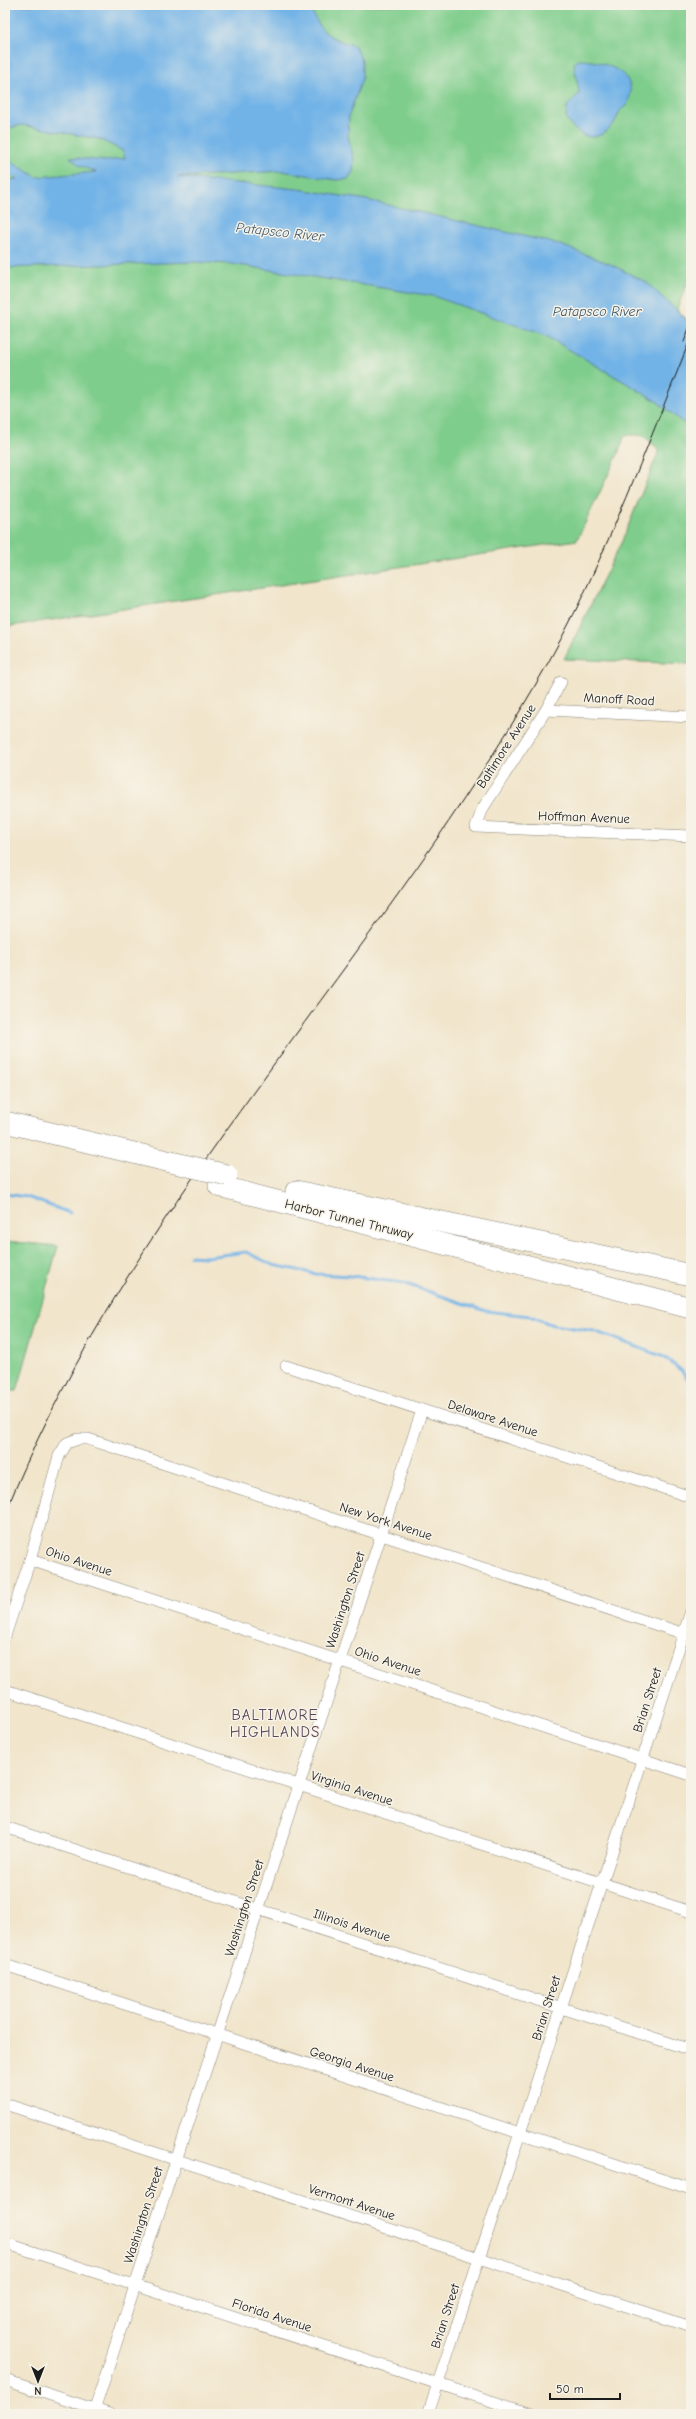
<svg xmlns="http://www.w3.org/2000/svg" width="696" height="2419" font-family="'Comic Neue',sans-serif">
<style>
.green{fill:#7fcd8c;stroke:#4e7454}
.water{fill:#72b3e7;stroke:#476882}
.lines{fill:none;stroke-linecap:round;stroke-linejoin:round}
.stream{stroke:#72b3e7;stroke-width:3}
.street-casing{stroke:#868074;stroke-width:12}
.highway-casing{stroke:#868074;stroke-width:22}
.street{stroke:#fff;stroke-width:11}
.highway{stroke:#fff;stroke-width:21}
.tram{stroke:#1c1c1c;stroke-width:1}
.highway-bridge-casing{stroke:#868074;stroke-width:22;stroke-linecap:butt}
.highway-bridge{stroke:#fff;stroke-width:21}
.labels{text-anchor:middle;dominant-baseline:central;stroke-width:3;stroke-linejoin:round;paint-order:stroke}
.street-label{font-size:13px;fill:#1c1c1c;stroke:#f7f3e8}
.water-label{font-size:14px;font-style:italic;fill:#3e586d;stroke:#f7f3e8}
.quarter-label{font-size:15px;letter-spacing:1px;fill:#5b4858;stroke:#f7f3e8}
</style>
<rect width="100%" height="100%" fill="#f7f3e8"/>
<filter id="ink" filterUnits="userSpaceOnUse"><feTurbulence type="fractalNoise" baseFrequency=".025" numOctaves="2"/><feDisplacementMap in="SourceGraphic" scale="8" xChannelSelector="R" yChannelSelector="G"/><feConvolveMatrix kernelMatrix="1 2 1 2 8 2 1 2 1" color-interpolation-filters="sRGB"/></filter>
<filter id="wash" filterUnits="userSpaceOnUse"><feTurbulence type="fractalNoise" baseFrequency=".012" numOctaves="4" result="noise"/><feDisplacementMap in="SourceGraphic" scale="16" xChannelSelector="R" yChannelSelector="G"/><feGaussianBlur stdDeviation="0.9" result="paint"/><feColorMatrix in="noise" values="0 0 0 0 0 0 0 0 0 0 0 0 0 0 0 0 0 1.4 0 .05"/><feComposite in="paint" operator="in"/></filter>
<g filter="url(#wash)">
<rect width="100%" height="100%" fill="#f1e5cb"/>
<!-- green -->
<g class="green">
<polygon points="5,5 691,5 691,274 677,309 691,324 691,664 564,659 622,541 658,453 657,448 643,435 625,435 618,454 577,540 5,627"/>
<polygon points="5,1241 58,1246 17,1391 5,1391"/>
</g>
<!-- water -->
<g class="water">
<path d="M5 5H310C320 34 328 37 355 46L362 61V79L349 115 348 136 354 160 353 172 348 179 336 180 282 171 177 177 298 189 367 200 558 244 610 264 646 282 691 324V429L655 400 546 336 433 296 232 264 193 262 5 268V180L18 179 5 172V161L13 163 37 177 96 172 80 166 70 157 105 161 125 158 123 151 99 139 22 125 5 129Z"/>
<path d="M579 60C602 60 643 73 627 104 626 107 623 107 621 110 618 113 617 119 614 123 597 145 580 139 566 119L567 106 579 94C579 83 574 74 574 63Z"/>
</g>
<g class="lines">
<!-- stream -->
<g class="stream">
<polyline points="5,1194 27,1197 70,1213"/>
<polyline points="190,1256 206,1257 246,1252 273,1265 316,1274 352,1276 403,1283 486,1311 530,1316 553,1325 594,1331 664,1357 682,1371 691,1384"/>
</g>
</g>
</g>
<g filter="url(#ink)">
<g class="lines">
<defs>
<g id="street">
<polyline points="561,682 546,710 483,808 476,827 691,836"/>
<polyline points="546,710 691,717"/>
<polyline points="286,1366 691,1497"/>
<polyline points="30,1560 691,1775"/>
<polyline points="5,1636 30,1560 59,1456 67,1443 78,1439 88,1439 691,1636"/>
<polyline points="5,1690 691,1912"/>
<polyline points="5,1827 691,2050"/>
<polyline points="5,1965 691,2189"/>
<polyline points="5,2104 691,2327"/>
<polyline points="5,2243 531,2414"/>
<polyline points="5,2380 109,2414"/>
<polyline points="93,2414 422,1410"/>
<polyline points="428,2414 691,1611"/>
</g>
<g id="highway">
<polyline points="5,1122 171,1162"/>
<polyline points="219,1186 691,1308"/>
<polyline points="296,1191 691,1275"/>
</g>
</defs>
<!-- street casing -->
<use href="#street" class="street-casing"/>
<!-- highway casing -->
<use href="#highway" class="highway-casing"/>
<!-- street -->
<use href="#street" class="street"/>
<!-- highway -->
<use href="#highway" class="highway"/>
<!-- tram -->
<g class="tram">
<polyline points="684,342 691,323"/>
<path d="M5 1514C115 1239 320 1021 479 776 518 716 555 655 585 591 624 508 657 422 691 337"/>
</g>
<defs>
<polyline id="highway-bridge" points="171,1162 227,1175"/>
</defs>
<!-- highway-bridge casing -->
<use href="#highway-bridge" class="highway-bridge-casing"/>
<!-- highway-bridge -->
<use href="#highway-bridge" class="highway-bridge"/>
</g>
</g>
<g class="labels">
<!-- street labels -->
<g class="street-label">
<text transform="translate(619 699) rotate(3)">Manoff Road</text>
<text transform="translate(506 746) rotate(-57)">Baltimore Avenue</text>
<text transform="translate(584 817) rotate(2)">Hoffman Avenue</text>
<text transform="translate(349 1219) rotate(14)">Harbor Tunnel Thruway</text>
<text transform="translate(493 1418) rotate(18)">Delaware Avenue</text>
<text transform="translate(386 1521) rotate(18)">New York Avenue</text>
<text transform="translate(79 1561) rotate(18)">Ohio Avenue</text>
<text transform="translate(345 1600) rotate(-72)">Washington Street</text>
<text transform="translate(388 1661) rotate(18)">Ohio Avenue</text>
<text transform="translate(647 1700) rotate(-72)">Brian Street</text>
<text transform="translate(352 1788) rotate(18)">Virginia Avenue</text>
<text transform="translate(244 1908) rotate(-72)">Washington Street</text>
<text transform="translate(352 1925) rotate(18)">Illinois Avenue</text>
<text transform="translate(546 2008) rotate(-72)">Brian Street</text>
<text transform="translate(352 2064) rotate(18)">Georgia Avenue</text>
<text transform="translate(352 2202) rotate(18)">Vermont Avenue</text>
<text transform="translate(143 2215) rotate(-72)">Washington Street</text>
<text transform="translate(272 2315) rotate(18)">Florida Avenue</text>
<text transform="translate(445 2316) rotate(-72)">Brian Street</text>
</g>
<!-- water labels -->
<g class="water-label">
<text transform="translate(280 232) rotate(6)">Patapsco River</text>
<text x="597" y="311">Patapsco River</text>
</g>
<!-- quarter labels -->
<g class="quarter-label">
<text x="275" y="1715">BALTIMORE<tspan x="275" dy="17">HIGHLANDS</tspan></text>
</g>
</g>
<!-- margin -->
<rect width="696" height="2419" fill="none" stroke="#f7f3e8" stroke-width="20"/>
<!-- north arrow -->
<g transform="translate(38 2381) rotate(180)" stroke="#f7f3e8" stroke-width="3" paint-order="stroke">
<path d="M0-3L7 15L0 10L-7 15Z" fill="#1c1c1c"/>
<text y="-6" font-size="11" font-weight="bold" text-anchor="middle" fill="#1c1c1c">N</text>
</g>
<!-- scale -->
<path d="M550 2393v6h70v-6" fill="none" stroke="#1c1c1c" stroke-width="2"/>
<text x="556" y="2393" font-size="12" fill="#1c1c1c" stroke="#f7f3e8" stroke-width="3" paint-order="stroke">50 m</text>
</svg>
